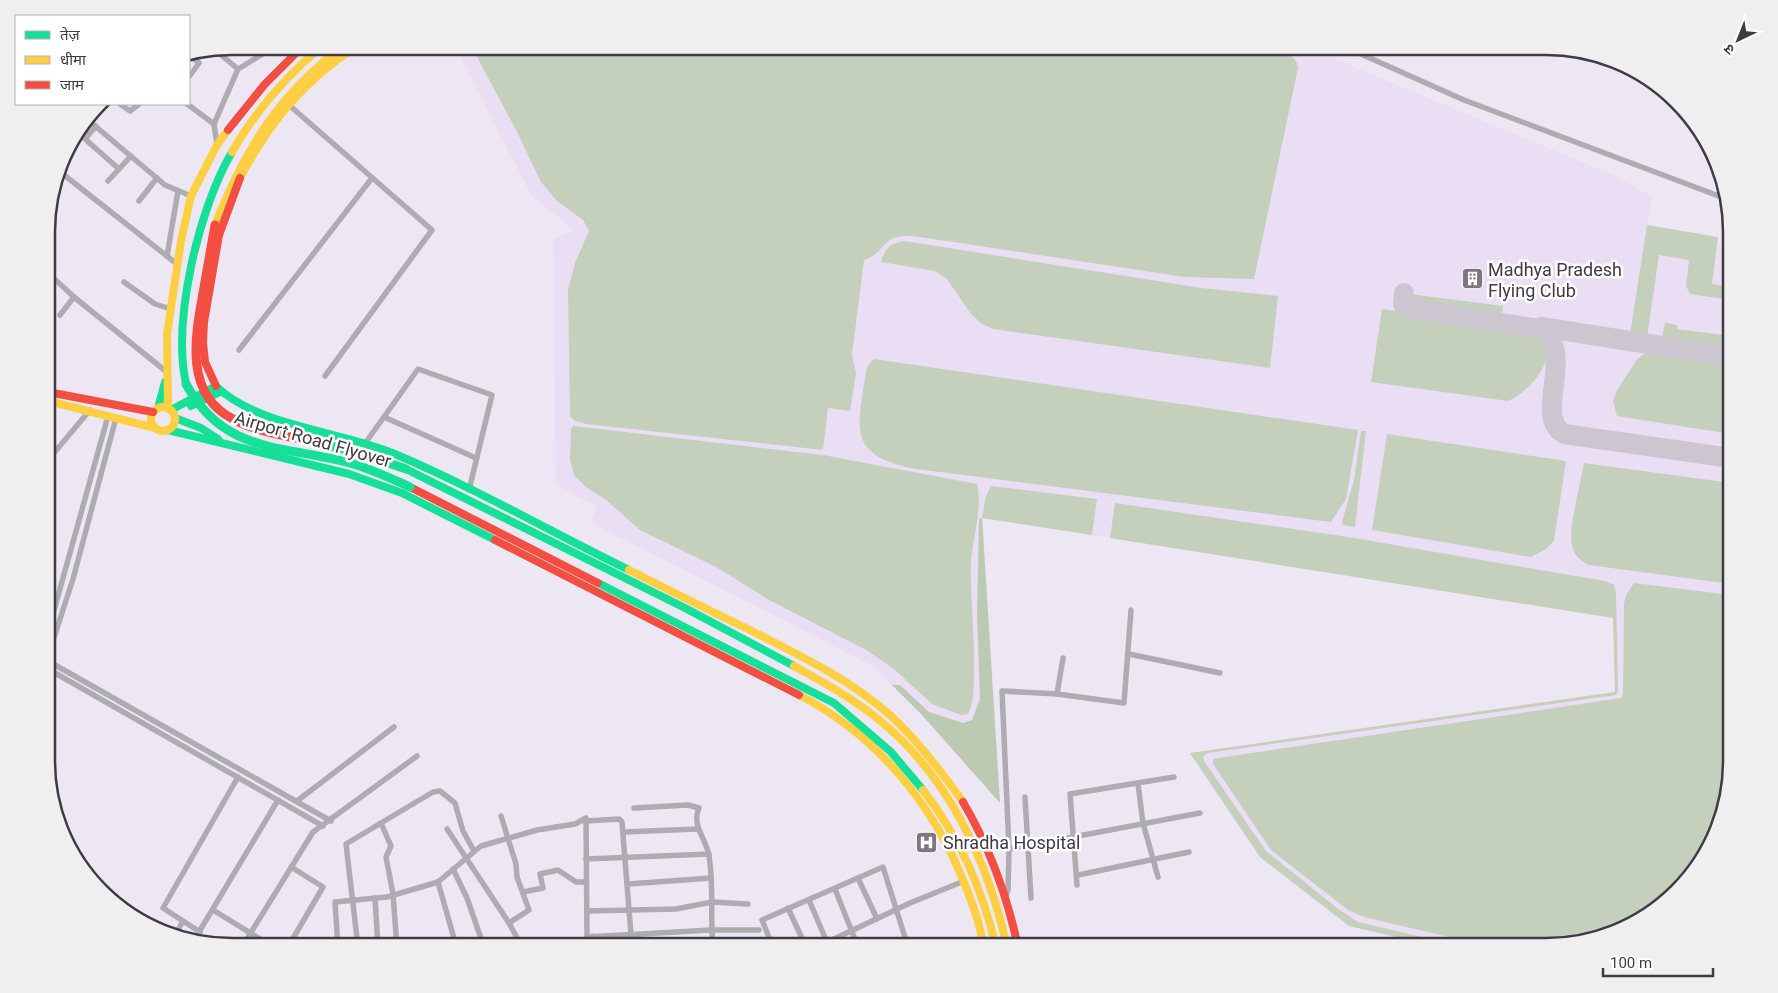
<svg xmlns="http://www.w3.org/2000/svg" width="1778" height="993" font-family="Roboto,'Noto Sans Devanagari',sans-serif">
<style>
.built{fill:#eadef5}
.green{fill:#c4d0bb}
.forest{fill:#bdcab3}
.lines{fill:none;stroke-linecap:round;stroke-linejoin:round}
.taxiway{stroke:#ccc6d0;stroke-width:20}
.street{stroke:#aeabb1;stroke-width:5.5}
.fast{stroke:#16e098;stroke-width:8}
.slow{stroke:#ffcf43;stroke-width:8}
.jam{stroke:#f24e42;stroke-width:8}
.fast-bridge{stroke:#16e098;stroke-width:9}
.jam-bridge{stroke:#f24e42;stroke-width:9}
.labels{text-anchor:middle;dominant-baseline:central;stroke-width:5;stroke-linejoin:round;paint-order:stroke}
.poi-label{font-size:18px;fill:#403a44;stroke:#fff;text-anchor:start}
.street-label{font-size:18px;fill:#403a44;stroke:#fff}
.rim{fill:none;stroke:#403a44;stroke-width:2.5}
</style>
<rect width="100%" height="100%" fill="#ede7f3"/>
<!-- built -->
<polygon class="built" points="455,46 1304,46 1613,175 1652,196 1647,225 1718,237 1717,245 1731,247 1731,773 1707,854 1678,892 1639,922 1558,946 1435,946 1349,926 1260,857 1190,753 1615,692 1613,618 983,518 1000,803 922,715 873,666 590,522 597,506 556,485 553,239 574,230 531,195"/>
<!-- green -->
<g class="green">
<path d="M471 46H1274C1284 51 1297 56 1298 68L1254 279 1185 277 913 236C880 234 888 252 864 260L852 355 856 373 850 411 828 408 823 450 586 424 575 421 570 416 568 290 575 263 589 231 583 220 557 201 541 182 516 130Z"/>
<polygon points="1647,225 1718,237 1712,284 1731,287 1731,300 1690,294 1686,286 1689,260 1659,255 1647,337 1630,334"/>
<path d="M904 241 1202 288 1278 296 1270 368 993 329 982 324 971 314 947 279 935 271 881 262C884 250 891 242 904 241Z"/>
<polygon points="1410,294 1503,306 1502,317 1417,305 1410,301"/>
<path d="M1382 309 1529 329C1569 345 1534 390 1508 401L1371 382Z"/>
<polygon points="1665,323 1677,325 1677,329 1731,336 1731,352 1661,343"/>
<polygon points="1656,351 1731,362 1731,434 1617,416 1613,401 1617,390 1638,358 1646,353"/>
<path d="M874 359 1358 430 1346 499 1331 522 909 468C845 453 859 425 866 371L868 365Z"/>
<path d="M574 426 823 455 977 484C983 508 973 536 971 561 969 592 981 693 968 714L961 715 932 704 895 670 868 651 771 601 716 567 640 530 605 499 587 488 574 475 570 459 571 428Z"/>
<polygon points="1361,431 1366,431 1355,527 1343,525 1342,522 1354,480"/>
<polygon points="1387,434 1566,461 1554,541 1546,549 1531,557 1372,530"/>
<path d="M1584 463 1731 483V584L1589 565C1580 561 1574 555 1572 545 1568 528 1581 482 1584 463Z"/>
<polygon points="991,486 1097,499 1092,535 982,518 986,496"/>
<polygon points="1115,503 1348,537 1605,581 1614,585 1616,593 1618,692 1616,695 1208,753 1203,756 1204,761 1266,851 1337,908 1358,922 1461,946 1435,946 1349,926 1260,857 1190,753 1615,692 1613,618 1110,538"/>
<polygon points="1634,583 1731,595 1731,773 1707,854 1678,892 1639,922 1558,946 1487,946 1364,917 1348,910 1271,850 1213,764 1213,759 1218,758 1621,698 1623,692 1624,603 1626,595"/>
</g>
<!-- forest -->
<polygon class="forest" points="982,518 1000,803 922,715 892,685 900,685 929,712 963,723 972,720 980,699 977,614 979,523 979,519"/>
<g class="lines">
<!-- taxiway -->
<g class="taxiway">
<path d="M1404 293 1403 304 1410 308 1546 330C1572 364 1534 416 1564 434L1731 458"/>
<polyline points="1541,327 1731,357"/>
</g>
<!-- street -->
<g class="street">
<polyline points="1343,46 1464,100 1724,198"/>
<polyline points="215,50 238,69"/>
<polyline points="189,77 199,63 189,55"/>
<polyline points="120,104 130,111 139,104"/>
<polyline points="187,104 214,124"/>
<polyline points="289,105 432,230 325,376"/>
<polyline points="88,120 165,185 191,196"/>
<polyline points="96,126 85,139 119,169"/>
<polyline points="217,145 214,124 238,69 276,46"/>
<polyline points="59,171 177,264"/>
<polyline points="108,181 131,156"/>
<polyline points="139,201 157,178"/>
<polyline points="48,219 52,223 48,227"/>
<polyline points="167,256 178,191"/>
<polyline points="48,273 74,297 168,373"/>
<polyline points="124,282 155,304 171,309"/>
<polyline points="60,315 74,297"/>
<polyline points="239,350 372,178"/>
<polyline points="384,417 418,369 492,395 469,490"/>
<polyline points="366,442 384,417 476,458"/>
<polyline points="48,460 90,410"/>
<polyline points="48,632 108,416"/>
<polyline points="1129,654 1220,673"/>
<polyline points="48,656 73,579 116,418"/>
<polyline points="48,661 331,821"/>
<polyline points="48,669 323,826"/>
<polyline points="1057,694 1063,658"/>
<polyline points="1138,784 1143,823 1158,877"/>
<polyline points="1025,797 1031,898"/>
<polyline points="297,801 394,727"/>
<path d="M634 808 688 805 699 808C691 826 707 840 709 856 714 886 710 917 713 947"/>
<polyline points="501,816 516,864 517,877 529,910 509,923"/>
<polyline points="586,821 619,819 622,822 632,947"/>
<polyline points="447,829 509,923 522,947"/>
<polyline points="624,832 698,829"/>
<polyline points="1009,849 1200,813"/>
<polyline points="586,859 709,854"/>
<polyline points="453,869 467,898 484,947"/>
<polyline points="1078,875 1189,852"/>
<polyline points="858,878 877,919"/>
<polyline points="438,882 455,942 445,947"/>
<polyline points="628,884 711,878"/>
<polyline points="1077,885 1070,794 1174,777"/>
<polyline points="835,889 858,947"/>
<polyline points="523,892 543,888 540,874 558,870 576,882 586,882"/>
<polyline points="1006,896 1008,890 1009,849 1002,691 1057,694 1124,703 1131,610"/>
<polyline points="375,898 378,947"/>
<polyline points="809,900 829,947"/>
<polyline points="788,908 806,947"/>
<polyline points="213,910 273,947"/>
<polyline points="587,911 676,909 712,902 748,904"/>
<polyline points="177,932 183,921"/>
<polyline points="200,932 163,908 238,777"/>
<polyline points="593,936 593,947"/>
<polyline points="196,937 278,800"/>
<polyline points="453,945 481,942"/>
<polyline points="242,947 313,832 417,756"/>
<polyline points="288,947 323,887 291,867"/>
<polyline points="338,947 335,902 387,897 438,882 481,846 537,830 575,824 586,818 587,937 711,930 759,930"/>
<polyline points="358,947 346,844 381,823"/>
<polyline points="397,947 393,894 386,857 391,846 381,823 433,792 440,791 455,803 463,831 474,851"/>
<polyline points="773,947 762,920 883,867 908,947"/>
<polyline points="817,947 910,903 964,881"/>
<polyline points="892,947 906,941"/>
</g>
<!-- fast -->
<g class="fast">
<path d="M186 384C172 320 199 208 232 152"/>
<polyline points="191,406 220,392"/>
<polyline points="158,408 165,382"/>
<path d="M171 410 216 386C256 426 341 431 395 454 475 488 551 532 629 570"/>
<polyline points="175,418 201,428 218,439"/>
<polyline points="168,430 349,474 402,493 495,540"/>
<polyline points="406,469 685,608 794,666"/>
<polyline points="598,583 834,703 891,752 923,790"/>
</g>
<!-- slow -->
<g class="slow">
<path d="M232 152C256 110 285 77 322 46"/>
<path d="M240 178C269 123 305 79 357 46"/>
<path d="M215 225C244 151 279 93 344 46"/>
<polyline points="48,401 155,428"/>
<circle cx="163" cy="419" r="12"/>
<polyline points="168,409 167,334 181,241 191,196 217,145 228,130"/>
<path d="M629 570C669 590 708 610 748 629 797 654 848 678 890 715 918 741 941 771 963 802"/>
<path d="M794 666C823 682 852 698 878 719 948 775 988 861 1007 947"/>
<path d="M799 695C877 735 934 805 965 885 973 905 981 926 983 947"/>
<path d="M923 790C960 838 982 888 996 947"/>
</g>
<!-- jam -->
<g class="jam">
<polyline points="228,130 265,84 303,46"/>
<polyline points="216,386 205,362 203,343 204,322 219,235 240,178"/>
<polyline points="48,392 153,412"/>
<polyline points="410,487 598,583"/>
<polyline points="495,540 799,695"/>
<path d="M963 802C990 848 1007 895 1018 947"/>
</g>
<!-- fast-bridge -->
<g class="fast-bridge">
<path d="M186 384C224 454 282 445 350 463 371 469 390 478 410 487"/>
<polyline points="318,443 356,452 406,469"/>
</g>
<!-- jam-bridge -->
<path class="jam-bridge" d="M215 225C211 248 207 270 203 293 195 337 184 394 233 419 258 433 291 436 318 443"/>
</g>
<!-- icons -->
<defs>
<symbol id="building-square" viewBox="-11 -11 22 22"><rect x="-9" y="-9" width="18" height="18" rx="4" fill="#7d7781" stroke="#fff"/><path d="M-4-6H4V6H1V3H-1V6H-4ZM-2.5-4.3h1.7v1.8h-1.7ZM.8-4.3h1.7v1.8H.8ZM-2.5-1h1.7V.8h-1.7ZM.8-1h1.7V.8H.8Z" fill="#fff"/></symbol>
<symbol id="hospital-square" viewBox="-11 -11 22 22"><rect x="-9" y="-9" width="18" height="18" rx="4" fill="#7d7781" stroke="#fff"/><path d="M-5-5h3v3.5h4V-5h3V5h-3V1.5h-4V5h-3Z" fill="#fff"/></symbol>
</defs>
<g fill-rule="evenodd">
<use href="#building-square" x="1460" y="266" width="25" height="25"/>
<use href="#hospital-square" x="914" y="830" width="25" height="25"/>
</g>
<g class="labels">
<!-- poi labels -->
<g class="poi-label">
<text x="1488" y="269">Madhya Pradesh<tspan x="1488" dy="21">Flying Club</tspan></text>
<text x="943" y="842">Shradha Hospital</text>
</g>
<!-- street labels -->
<g class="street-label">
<text transform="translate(313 439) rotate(16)">Airport Road Flyover</text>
</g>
</g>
<!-- crop -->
<path d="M0 0H1778V993H0ZM232 55H1546A177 177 0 0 1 1723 232V761A177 177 0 0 1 1546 938H232A177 177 0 0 1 55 761V232A177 177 0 0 1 232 55Z" fill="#f0eff0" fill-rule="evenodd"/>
<path class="rim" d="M232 55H1546A177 177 0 0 1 1723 232V761A177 177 0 0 1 1546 938H232A177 177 0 0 1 55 761V232A177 177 0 0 1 232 55Z"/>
<!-- legend -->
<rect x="15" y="15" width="175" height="90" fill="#ffffff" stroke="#b3b0b4"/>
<rect x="25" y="31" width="25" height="8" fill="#16e098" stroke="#b3b0b4"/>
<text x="60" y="40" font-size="15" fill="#403a44">तेज़</text>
<rect x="25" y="56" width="25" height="8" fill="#ffcf43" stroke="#b3b0b4"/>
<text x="60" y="65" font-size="15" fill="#403a44">धीमा</text>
<rect x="25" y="81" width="25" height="8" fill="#f24e42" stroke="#b3b0b4"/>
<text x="60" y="90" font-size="15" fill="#403a44">जाम</text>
<!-- north arrow -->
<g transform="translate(1738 40) rotate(223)" stroke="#ffffff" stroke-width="4" paint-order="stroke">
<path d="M0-4L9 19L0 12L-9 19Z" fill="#403a44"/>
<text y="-8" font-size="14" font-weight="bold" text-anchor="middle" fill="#403a44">उ</text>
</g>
<!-- scale -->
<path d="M1603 968v8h110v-8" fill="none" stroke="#403a44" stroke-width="2.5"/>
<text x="1610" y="968" font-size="15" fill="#403a44" stroke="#ffffff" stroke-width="4" paint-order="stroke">100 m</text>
</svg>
